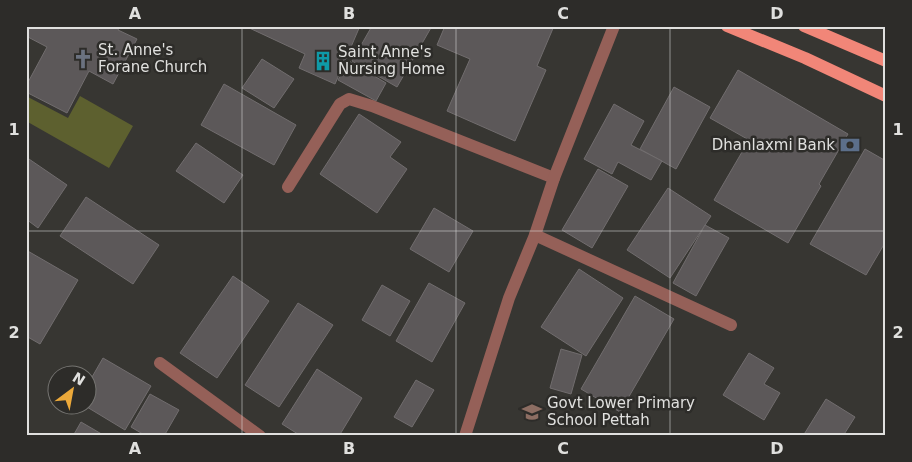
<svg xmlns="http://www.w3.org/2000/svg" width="912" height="462" font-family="'DejaVu Sans',sans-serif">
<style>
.green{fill:#5d602f}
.building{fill:#5c5859;stroke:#716d6e}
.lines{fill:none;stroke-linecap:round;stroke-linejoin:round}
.minor{stroke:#956058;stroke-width:12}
.major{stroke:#f18678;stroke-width:12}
.grid{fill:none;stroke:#e0e0de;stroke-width:1;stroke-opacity:0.55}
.labels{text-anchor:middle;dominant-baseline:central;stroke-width:5;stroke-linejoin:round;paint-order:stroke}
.poi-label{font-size:15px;fill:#e0e0de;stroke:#2d2c29;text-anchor:start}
.neatline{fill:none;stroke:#e0e0de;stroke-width:2}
.grid-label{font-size:16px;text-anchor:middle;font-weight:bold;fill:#e0e0de}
</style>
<rect width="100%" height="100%" fill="#373632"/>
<!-- green -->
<polygon class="green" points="26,96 68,118 80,96 133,126 109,168 26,121"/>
<!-- building -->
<g class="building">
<polygon points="26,26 120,26 118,30 137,39 113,84 89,71 67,113 26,92 26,86 47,47 26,36"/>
<polygon points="245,26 360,26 335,84 299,68 305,54"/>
<polygon points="372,26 432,26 397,87 352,61"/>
<polygon points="445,26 554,26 537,66 546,70 515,141 447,111 470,59 437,45"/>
<polygon points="262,59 294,79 274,108 242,88"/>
<polygon points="349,61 386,83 376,101 338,80"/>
<polygon points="738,70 848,134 819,184 821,186 788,243 714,200 749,140 710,118"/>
<polygon points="224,84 296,125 274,165 201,125"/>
<polygon points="674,87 710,107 676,169 640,149"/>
<polygon points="614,104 644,121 631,145 662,161 651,180 618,162 612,174 584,159"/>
<polygon points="359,114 401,142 390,157 407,169 377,213 320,174"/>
<polygon points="196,143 243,175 224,203 176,171"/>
<polygon points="865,149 886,161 886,241 866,275 810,244"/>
<polygon points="26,157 67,185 38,228 26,219"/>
<polygon points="598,169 628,186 592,248 562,230"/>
<polygon points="668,188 711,216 670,278 627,250"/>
<polygon points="86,197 159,245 133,284 60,236"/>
<polygon points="434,208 473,231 449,272 410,249"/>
<polygon points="705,225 729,238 696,296 673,283"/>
<polygon points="26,250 78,280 40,344 26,336"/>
<polygon points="579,269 623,298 586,356 541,327"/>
<polygon points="233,276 269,301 217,378 180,353"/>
<polygon points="429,283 465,303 432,362 396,341"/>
<polygon points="382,285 410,301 390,336 362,320"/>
<polygon points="635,296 674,319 620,412 581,389"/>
<polygon points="298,303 333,325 279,407 245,385"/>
<polygon points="561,349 582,355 571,394 550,388"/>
<polygon points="749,353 774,368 764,384 780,393 764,420 723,395"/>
<polygon points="103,358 151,386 125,430 82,404 88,404 88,384"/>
<polygon points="317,369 362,398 339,436 301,436 282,424"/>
<polygon points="416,380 434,390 412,427 394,417"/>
<polygon points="150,394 179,410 164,436 146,436 131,427"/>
<polygon points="826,399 855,417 843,436 803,436"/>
<polygon points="81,422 105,436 73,436"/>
</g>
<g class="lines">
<!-- minor -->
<g class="minor">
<polyline points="288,187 340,104 349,99 372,106 554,178"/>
<polyline points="535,235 731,325"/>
<polyline points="160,363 260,436"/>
<polyline points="465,436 509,298 535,235 554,178 614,26"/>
</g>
<!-- major -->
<g class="major">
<polyline points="727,26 805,58 886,96"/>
<polyline points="804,26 886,61"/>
</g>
</g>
<!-- grid -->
<path class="grid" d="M242 26V436M456 26V436M670 26V436M26 231H886"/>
<!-- icons -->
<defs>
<symbol id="church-bare" viewBox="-9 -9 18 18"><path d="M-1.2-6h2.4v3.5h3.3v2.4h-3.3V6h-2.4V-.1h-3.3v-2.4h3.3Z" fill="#6b7280" stroke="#2d2c29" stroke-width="2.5" paint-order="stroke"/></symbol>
<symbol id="building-bare" viewBox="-9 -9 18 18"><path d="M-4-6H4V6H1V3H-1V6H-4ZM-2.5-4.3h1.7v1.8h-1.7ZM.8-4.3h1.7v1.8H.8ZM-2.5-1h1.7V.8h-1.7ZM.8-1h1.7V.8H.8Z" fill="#0f9aa8" stroke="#2d2c29" stroke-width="2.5" paint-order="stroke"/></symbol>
<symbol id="bank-bare" viewBox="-9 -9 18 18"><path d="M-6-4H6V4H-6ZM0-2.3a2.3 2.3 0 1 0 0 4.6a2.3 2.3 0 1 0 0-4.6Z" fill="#5c6f8a" stroke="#2d2c29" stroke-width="2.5" paint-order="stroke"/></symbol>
<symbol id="school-bare" viewBox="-9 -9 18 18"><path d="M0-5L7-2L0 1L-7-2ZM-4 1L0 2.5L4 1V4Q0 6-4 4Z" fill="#8d6e63" stroke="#2d2c29" stroke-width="2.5" paint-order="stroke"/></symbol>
</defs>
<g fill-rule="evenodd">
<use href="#church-bare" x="69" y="45" width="28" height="28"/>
<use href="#building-bare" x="309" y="47" width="28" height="28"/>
<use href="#bank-bare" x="836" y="131" width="28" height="28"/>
<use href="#school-bare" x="518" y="398" width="28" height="28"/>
</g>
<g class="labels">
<!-- poi labels -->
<g class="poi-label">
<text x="98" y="50">St. Anne's<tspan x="98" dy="17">Forane Church</tspan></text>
<text x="338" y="52">Saint Anne's<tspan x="338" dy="17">Nursing Home</tspan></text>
<text x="835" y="145" text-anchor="end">Dhanlaxmi Bank</text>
<text x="547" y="403">Govt Lower Primary<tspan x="547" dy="17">School Pettah</tspan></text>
</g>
</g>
<!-- border -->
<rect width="912" height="462" fill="none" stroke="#2d2c29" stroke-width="55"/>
<!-- north arrow -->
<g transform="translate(72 390) rotate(32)"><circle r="24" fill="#2d2c29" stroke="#757471"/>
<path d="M0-4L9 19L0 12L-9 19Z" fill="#eca93a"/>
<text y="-8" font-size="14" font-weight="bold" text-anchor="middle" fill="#e0e0de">N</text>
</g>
<rect x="28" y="28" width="856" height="406" class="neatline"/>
<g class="grid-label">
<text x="135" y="19">A</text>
<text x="349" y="19">B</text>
<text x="563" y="19">C</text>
<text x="777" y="19">D</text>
<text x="14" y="135">1</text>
<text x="898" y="135">1</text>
<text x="14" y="338">2</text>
<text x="898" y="338">2</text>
<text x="135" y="454">A</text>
<text x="349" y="454">B</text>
<text x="563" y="454">C</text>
<text x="777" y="454">D</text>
</g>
</svg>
